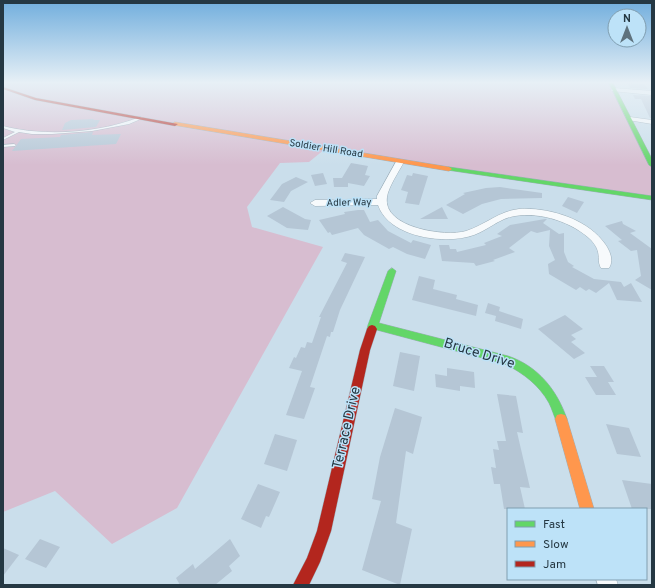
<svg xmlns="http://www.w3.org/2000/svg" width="655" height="588" font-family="Overpass,sans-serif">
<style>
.green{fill:#d7bdd0}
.building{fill:#b5c6d5}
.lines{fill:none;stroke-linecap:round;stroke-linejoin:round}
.lane-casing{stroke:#9dafba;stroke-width:1}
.street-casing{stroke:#9dafba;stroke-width:1}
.fast-casing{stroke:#9dafba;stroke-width:1}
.slow-casing{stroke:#9dafba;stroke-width:1}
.jam-casing{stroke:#9dafba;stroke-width:1}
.lane{fill:#f7fafc;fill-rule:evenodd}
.street{fill:#f7fafc;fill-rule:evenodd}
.fast{fill:#63d668;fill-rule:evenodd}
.slow{fill:#ff974d;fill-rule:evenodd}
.jam{fill:#b3261e;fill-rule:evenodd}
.labels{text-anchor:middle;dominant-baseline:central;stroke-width:3;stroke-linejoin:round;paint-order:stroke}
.far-street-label{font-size:10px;fill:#253843;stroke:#bde2f8}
.near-street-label{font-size:14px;fill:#253843;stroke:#bde2f8}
</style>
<rect width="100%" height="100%" fill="#cadeeb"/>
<!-- green -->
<polygon class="green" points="3,83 611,83 652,165 652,198 325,149 309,162 280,163 247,207 252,227 323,247 177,508 112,544 55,491 3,512"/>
<!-- building -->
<g class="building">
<polygon points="627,83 644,84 648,89 630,88"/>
<polygon points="633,95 652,96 652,118 650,118 641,99 635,99"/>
<polygon points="94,119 93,120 100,120 96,127 62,130 65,123 71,120"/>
<polygon points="93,132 92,135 121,134 116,144 12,151 21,139 60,137 61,135"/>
<polygon points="351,163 368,166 365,175 370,176 364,186 348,183 348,187 334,187 333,178 342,178"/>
<polygon points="323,173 327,184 315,186 311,175"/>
<polygon points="413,173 428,176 419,205 405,203 408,192 401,190 407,175 412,176"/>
<polygon points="296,177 308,182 291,191 284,202 270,200 282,184"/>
<polygon points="500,187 542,193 542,198 501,199 482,204 463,214 446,205 465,194 463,193 486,188"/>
<polygon points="568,197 584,202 577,213 562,206"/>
<polygon points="283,207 305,219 311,220 308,230 287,228 267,216"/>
<polygon points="442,207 448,219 420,219"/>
<polygon points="358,210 364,210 370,222 378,220 388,231 411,243 413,240 431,245 425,259 407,254 393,247 389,249 364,235 358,228 332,235 330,232 328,233 319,220 345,214 344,212"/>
<polygon points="545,219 547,219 543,223 559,234 564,233 564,252 568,262 574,266 572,267 594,279 621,282 624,287 631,283 642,302 617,300 609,283 596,293 589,289 586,291 580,287 576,290 549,274 548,264 555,260 549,246 550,230 537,233 531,231 509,248 515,252 493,260 495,261 476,266 474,263 442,261 439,245 449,245 450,249 456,249 457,252 486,245 484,243 502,236 497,234 510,225"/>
<polygon points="622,221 623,224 636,231 630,233 652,249 652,290 635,280 641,276 637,250 631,251 618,241 622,240 605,226"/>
<polygon points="345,253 365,257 340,310 333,332 331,332 330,337 327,336 310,387 315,388 304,419 286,415 302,371 289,368 294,357 296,358 301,347 305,348 307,342 312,343 321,317 319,317 347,263 341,261"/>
<polygon points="419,276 435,280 433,289 457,295 456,299 478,305 476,316 412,300"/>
<polygon points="488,303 500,307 499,311 523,319 521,329 495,321 496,316 485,313"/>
<polygon points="565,315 583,329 571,335 576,339 571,342 585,353 574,359 538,329"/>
<polygon points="400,352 420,356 414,391 393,386"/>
<polygon points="590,366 604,366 614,382 608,382 616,395 596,395 585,377 597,377"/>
<polygon points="447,368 474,372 475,388 460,386 460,391 436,387 435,374 447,376"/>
<polygon points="497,394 516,396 523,433 517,432 530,488 520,487 525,509 504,509 500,484 494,484 491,467 496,468 493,449 499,450 497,441 506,441"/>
<polygon points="395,408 422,417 413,454 406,451 396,523 412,529 400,585 362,570 381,501 372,499 380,457"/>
<polygon points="606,424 629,428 641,457 617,454"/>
<polygon points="275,434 297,440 287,471 264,464"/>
<polygon points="622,480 652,484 652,509 632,509"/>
<polygon points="258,484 280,492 269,517 266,516 261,528 241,519"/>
<polygon points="40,539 60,547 46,568 25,559"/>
<polygon points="230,539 240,556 229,566 232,571 215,585 180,585 176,578 193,564 195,569"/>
<polygon points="3,548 19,555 3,576"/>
</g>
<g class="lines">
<defs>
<g id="lane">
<path d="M140 117 143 118 129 124 92 131 52 134H32L19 132 3 140V138L15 132 3 128V126C45 137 99 133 140 117Z"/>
<polygon points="14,144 16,145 15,146 3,147 3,145"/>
</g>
<g id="street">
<polygon points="614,88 652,91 652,95 612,91 611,90"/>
<polygon points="630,117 652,120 652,124 628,120 627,119"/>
<path d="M397 160 404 162C399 171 388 188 387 197 382 228 446 237 466 231 485 225 499 211 519 209 547 207 584 218 602 240 608 247 615 259 609 268H601C596 260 603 253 591 240 572 222 541 212 515 216 500 218 488 230 474 235 446 245 389 238 378 205L315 206 310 203 315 200 377 199V196Z"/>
<polygon points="596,579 616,579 618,585 598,585"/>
</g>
<g id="fast">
<polygon points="609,83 613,83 652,159 652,167 649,165"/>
<polygon points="449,167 652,196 652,200 447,170 446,169"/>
<path d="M392 268 396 271 379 323 508 356C538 366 557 390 567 419L565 423 561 424 557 423C554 416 552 409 549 403 539 385 523 373 505 364L377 330 372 333 369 332 367 329 368 325 388 271Z"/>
</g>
<g id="slow">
<polygon points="175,122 449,167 452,169 449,171 173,125 172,124"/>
<polygon points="561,414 565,415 567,419 594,509 580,509 555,419 557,415"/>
</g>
<g id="jam">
<polygon points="3,87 36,98 178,124 175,126 35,100 3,89"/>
<polygon points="372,325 375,326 377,329 370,350 331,531 320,562 309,585 293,585 307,558 317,531 360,350 367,329 369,326"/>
</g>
</defs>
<!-- lane casing -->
<use href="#lane" class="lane-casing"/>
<!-- street casing -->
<use href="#street" class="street-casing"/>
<!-- fast casing -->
<use href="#fast" class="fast-casing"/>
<!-- slow casing -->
<use href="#slow" class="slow-casing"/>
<!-- jam casing -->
<use href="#jam" class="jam-casing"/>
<!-- lane -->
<use href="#lane" class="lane"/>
<!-- street -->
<use href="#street" class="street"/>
<!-- fast -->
<use href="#fast" class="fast"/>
<!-- slow -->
<use href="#slow" class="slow"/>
<!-- jam -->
<use href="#jam" class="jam"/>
</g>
<!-- sky -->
<linearGradient id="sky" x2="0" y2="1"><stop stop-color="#71aedd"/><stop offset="0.5" stop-color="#e7f0f6"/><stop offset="1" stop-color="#e7f0f6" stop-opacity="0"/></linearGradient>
<rect width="655" height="165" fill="url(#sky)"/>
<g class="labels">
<!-- far-street labels -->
<g class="far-street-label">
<text transform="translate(326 149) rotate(9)">Soldier Hill Road</text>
<text transform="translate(349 203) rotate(-1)">Adler Way</text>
</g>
<!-- near-street labels -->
<g class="near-street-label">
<text transform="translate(479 354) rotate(17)">Bruce Drive</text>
<text transform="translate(347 428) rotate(-77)">Terrace Drive</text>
</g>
</g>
<!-- border -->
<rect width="655" height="588" fill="none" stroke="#253843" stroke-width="8"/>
<!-- legend -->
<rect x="507" y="508" width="140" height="72" fill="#bde2f8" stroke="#809eb0"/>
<rect x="515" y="521" width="20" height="6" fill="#63d668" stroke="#809eb0"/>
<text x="543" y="528" font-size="12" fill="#253843">Fast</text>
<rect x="515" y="541" width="20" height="6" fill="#ff974d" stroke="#809eb0"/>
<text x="543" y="548" font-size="12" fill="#253843">Slow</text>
<rect x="515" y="561" width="20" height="6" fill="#b3261e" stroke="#809eb0"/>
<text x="543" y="568" font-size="12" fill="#253843">Jam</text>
<!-- north arrow -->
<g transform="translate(627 28)"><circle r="19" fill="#bde2f8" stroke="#809eb0"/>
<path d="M0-3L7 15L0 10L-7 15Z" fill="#5f727e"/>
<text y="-6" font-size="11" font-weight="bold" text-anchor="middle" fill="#253843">N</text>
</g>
</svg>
